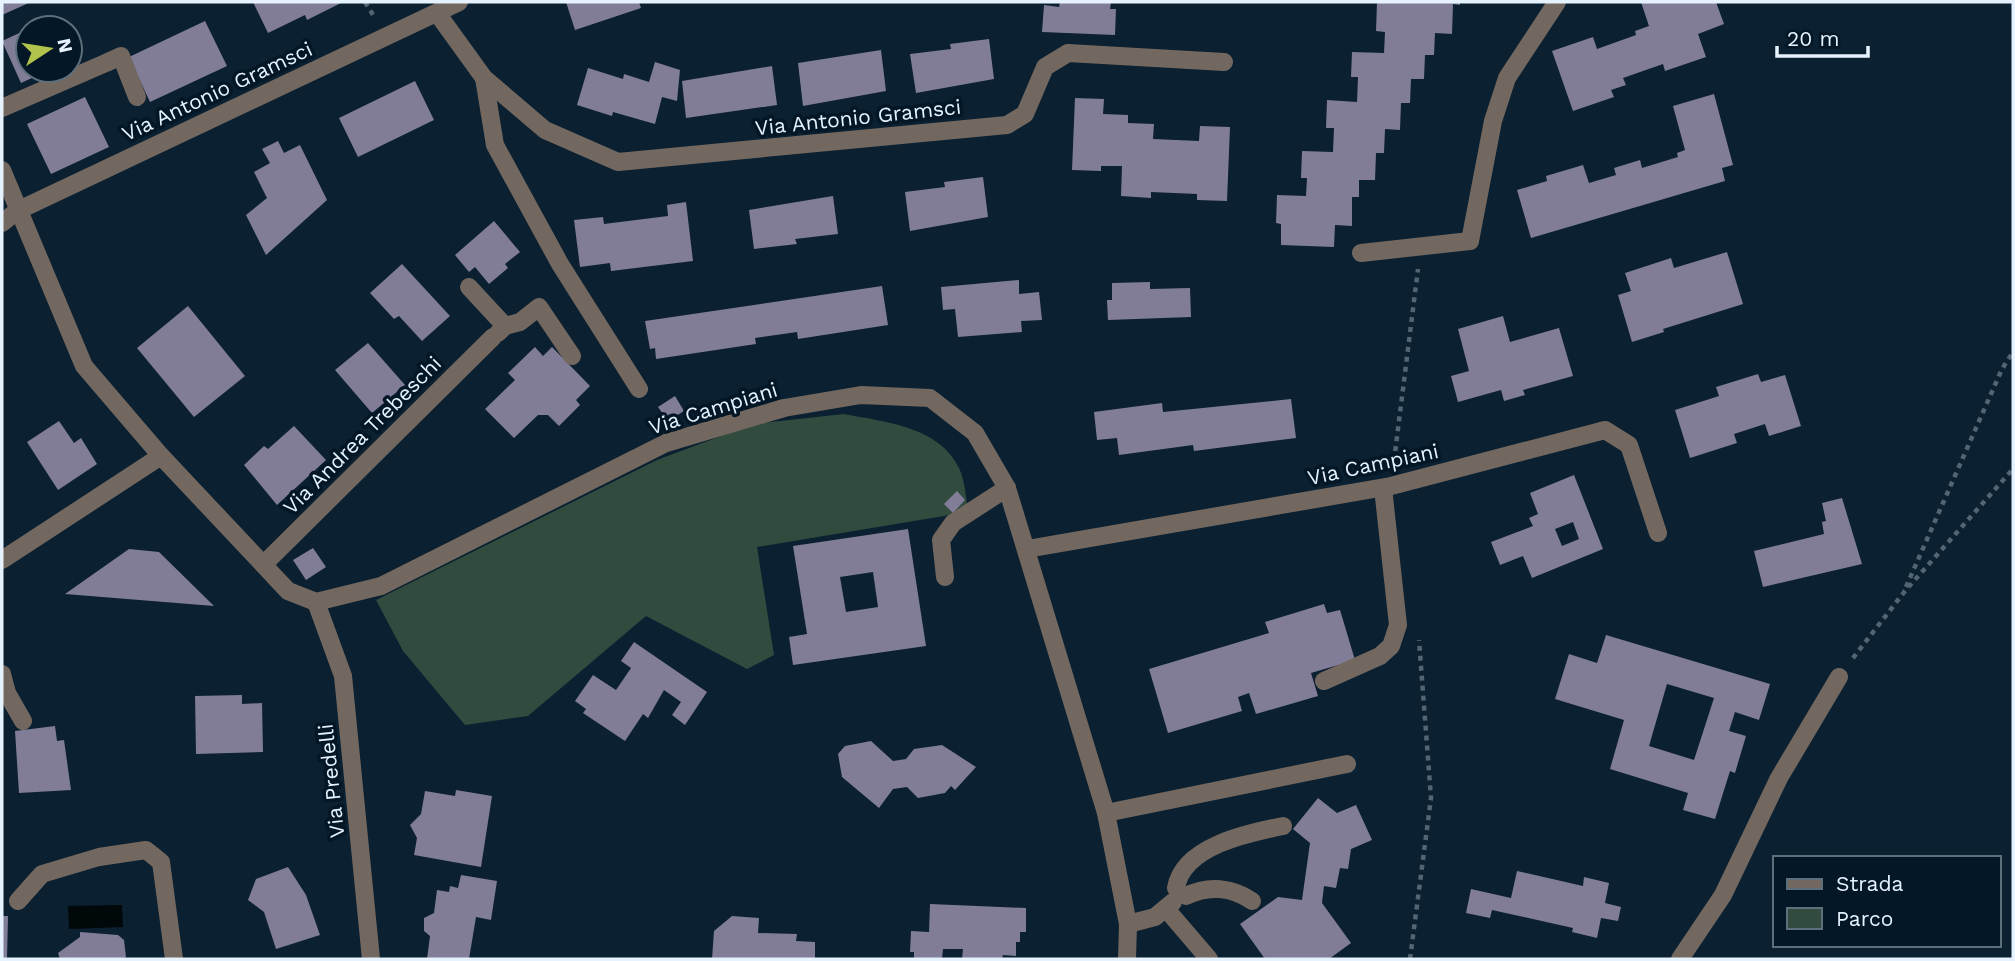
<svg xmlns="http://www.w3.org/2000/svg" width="2015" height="961" font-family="'Work Sans',sans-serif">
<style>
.green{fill:#314c3f}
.water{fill:#000809}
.building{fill:#817d98;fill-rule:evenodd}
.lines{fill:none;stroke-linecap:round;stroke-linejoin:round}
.path{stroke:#536573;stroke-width:4.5;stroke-dasharray:5 5;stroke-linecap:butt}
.service{stroke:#736860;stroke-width:18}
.minor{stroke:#736860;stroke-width:18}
.labels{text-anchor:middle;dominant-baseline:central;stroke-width:7;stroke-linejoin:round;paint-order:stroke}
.street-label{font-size:21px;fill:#e6f3fe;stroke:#031726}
</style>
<rect width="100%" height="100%" fill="#0b2030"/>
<!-- green -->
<path class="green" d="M844 414C884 422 939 426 959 468 965 481 966 498 968 512L757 547 774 655 747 669 646 616 528 716 465 725 403 651 376 600 657 460 753 424Z"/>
<!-- water -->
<polygon class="water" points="122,905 123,927 69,929 68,906"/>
<!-- building -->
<g class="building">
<polygon points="2,2 31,2 2,15"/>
<polygon points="253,2 343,2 307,20 305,15 268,33"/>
<polygon points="566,2 639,2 641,8 575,30"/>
<polygon points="1060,2 1111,2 1110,9 1116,9 1115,35 1042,32 1044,5 1059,7"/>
<polygon points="1377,2 1460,2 1460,5 1453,4 1452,34 1435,33 1434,55 1425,55 1424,79 1411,79 1410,103 1401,103 1400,130 1385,129 1384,153 1376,153 1375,180 1359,180 1359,197 1352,197 1352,226 1335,225 1334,247 1281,245 1281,224 1276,223 1277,195 1306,196 1307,178 1301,178 1302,151 1333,152 1334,128 1326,128 1327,100 1357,102 1358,77 1351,77 1352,52 1384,53 1385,32 1376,31"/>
<polygon points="1641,2 1716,2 1724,24 1698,34 1706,57 1665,71 1663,64 1623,78 1626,85 1611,90 1614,97 1573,111 1552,51 1593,37 1597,49 1636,35 1635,31 1649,26"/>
<polygon points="205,21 227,66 150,102 129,57"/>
<polygon points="28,29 28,70 49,70 21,83 2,41"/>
<polygon points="989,39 994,79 916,93 910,54 951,49 950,44"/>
<polygon points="881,50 886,91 803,106 798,63"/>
<polygon points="655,62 680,70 677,101 662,97 655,124 613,112 612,116 577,105 588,68 623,79 624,74 649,82"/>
<polygon points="772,66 777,105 686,118 682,81"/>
<polygon points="415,81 434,120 358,157 339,118"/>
<polygon points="1714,94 1733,165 1722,168 1725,181 1531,238 1517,190 1547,181 1546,176 1583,165 1589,183 1616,175 1614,168 1640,160 1642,168 1678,157 1677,153 1685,150 1673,106"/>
<polygon points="85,97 109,147 51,174 27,124"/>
<polygon points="1075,98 1104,99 1103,114 1128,115 1128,123 1154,124 1153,139 1199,141 1200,126 1230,127 1227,201 1197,200 1197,194 1151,192 1151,198 1121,196 1122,166 1101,166 1101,171 1072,170"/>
<polygon points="278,141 284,153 300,145 327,200 266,255 246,215 267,198 254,172 270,163 262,149"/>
<polygon points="983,177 988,217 910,231 905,192 945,187 944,182"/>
<polygon points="833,196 838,234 795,239 797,244 754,249 749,210"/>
<polygon points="686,202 693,261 611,271 610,263 580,267 574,220 603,217 604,224 668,216 667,205"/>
<polygon points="494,221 520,252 505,264 508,268 489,284 475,267 469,272 455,255"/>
<polygon points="1727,252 1743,304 1663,329 1664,332 1632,342 1618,295 1631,291 1625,273 1671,258 1674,268"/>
<polygon points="402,264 450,316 422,341 399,316 394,319 370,293"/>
<polygon points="1019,280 1019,294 1039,292 1042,320 1021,321 1022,332 958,337 955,309 943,310 941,287"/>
<polygon points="1150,282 1150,289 1190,288 1191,317 1108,320 1107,300 1112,300 1112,283"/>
<polygon points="882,286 888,325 798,339 797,332 755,338 756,344 656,359 655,348 650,349 645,321"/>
<polygon points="188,306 245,376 194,417 137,348"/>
<polygon points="1503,316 1510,342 1559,328 1573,376 1523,390 1525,395 1504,401 1501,390 1458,402 1451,376 1469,371 1458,329"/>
<polygon points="368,343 405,385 372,413 335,370"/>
<polygon points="535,347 543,356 552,347 590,386 576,400 580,405 559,426 548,415 538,415 514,438 485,409 515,380 508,373"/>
<polygon points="1758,374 1761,382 1785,375 1801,426 1769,436 1765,424 1734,434 1737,443 1690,458 1675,410 1719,396 1716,387"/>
<polygon points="675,396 684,411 668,421 658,407"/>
<polygon points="1291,399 1296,438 1194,451 1193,445 1119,455 1117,438 1097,440 1094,412 1162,403 1163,412"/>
<polygon points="59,421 74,443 81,438 97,464 58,490 27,442"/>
<polygon points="294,426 326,460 277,505 244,465 264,446 268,449"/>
<path d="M1574 475 1603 549 1532 578 1523 556 1500 565 1491 542 1533 526 1529 518 1538 514 1530 493ZM1573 522 1579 539 1562 546 1555 529Z"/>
<polygon points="957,491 965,500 953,513 944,504"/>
<polygon points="1842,498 1862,564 1763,587 1754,551 1824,534 1822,522 1826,521 1822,503"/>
<path d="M908 529 926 646 793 665 789 637 807 634 793 546ZM873 572 878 607 846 612 840 577Z"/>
<polygon points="313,548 326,567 306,580 293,560"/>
<polygon points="129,549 159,552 214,606 65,594"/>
<polygon points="1324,604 1327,613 1340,610 1355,660 1311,673 1318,696 1256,714 1249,693 1238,697 1242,711 1168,733 1149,669 1269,633 1265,622"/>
<path d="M1606 635 1770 684 1759 720 1735 712 1729 731 1746 736 1735 773 1730 771 1715 819 1683 810 1688 793 1610 769 1624 720 1555 699 1569 654 1597 663ZM1667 684 1714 698 1694 760 1649 746Z"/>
<polygon points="634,642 707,692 685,725 672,715 681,702 664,690 648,718 643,714 625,741 583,713 586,709 575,701 593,675 616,690 631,668 621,661"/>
<polygon points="242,695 242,704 262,703 263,752 196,754 195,696"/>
<polygon points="55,726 57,741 64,740 71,790 19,793 15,731"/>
<polygon points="871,741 893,761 906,759 914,749 942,745 976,767 955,790 951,786 945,793 918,798 907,787 893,789 879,808 842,777 838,754 845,746"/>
<polygon points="456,790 492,796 481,867 414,855 417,838 410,825 421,814 425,791 455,796"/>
<polygon points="1318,798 1337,813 1356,805 1372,840 1351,849 1348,869 1340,868 1336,888 1324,886 1322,903 1351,943 1329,959 1265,959 1240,924 1278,897 1302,900 1310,843 1293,829"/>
<polygon points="288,867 306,895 320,935 276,949 264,912 248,900 256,879"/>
<polygon points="1517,871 1583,886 1584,877 1609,883 1605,903 1621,907 1618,921 1601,918 1597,938 1572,932 1573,928 1492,910 1490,918 1466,913 1471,889 1511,898"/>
<polygon points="461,875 497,881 491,920 476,917 469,959 427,959 430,936 424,931 424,918 434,913 437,890 449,892 450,886 458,888"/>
<polygon points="930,904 1026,908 1026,932 1020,932 1020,942 1016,942 1016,956 1003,955 1002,959 962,959 963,949 943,949 942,959 914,959 914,952 910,952 911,931 929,932"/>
<polygon points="2,916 8,916 7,959 2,959"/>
<polygon points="732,916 759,918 758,933 797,934 796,941 815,942 815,959 712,959 714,931"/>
<polygon points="80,932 118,935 124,940 126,957 123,959 60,959 58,953 80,937"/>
</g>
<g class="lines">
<!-- path -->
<g class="path">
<polyline points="365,2 375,18"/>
<polyline points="1394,461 1418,269"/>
<polyline points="1906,587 2002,369 2013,352"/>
<polyline points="1853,658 1905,591 2013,469"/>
<polyline points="1410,959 1431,798 1419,640"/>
</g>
<!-- service -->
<g class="service">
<polyline points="108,62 121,56 137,97"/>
<polyline points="1361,253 1470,241"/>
<polyline points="469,287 505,326 498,333"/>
<polyline points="505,326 520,322 539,307 572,356"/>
<polyline points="945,577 941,540 953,523 1007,488"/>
<polyline points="2,674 7,693 23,721"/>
<polyline points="1324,681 1380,656 1391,646 1398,625 1383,488"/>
<polyline points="1106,813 1347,764"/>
<path d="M1176 888C1183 846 1248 833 1283 826"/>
<path d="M1186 896C1208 885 1232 887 1252 901"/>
<polyline points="18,901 42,874 99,857 146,850 161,862 174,959"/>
<polyline points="1167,910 1209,959"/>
<polyline points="1128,924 1155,917 1173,902"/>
</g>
<!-- minor -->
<g class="minor">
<polyline points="437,13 484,78 545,130 618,162 1007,125 1025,114 1045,67 1068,53 1224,62"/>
<polyline points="484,78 495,145 560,264 639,389"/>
<polyline points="2,108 108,62"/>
<polyline points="2,170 84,366 161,456 288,591 316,602"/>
<polyline points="2,223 17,211 459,2"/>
<polyline points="1470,241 1493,121 1507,78 1557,2"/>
<polyline points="1027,549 1391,486 1605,430 1629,445 1658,533"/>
<polyline points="2,560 161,456"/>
<polyline points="264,564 493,337"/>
<polyline points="316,602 381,586 666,443 784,408 861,395 930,398 975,433 1007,488 1106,813 1128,924 1127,959"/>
<polyline points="316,602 343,676 371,959"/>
<polyline points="1680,959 1723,895 1779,778 1839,677"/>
</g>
</g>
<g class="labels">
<!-- street labels -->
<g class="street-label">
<text transform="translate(217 91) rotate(-25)">Via Antonio Gramsci</text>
<text transform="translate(858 117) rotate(-6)">Via Antonio Gramsci</text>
<text transform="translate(713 408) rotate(-17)">Via Campiani</text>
<text transform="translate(362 435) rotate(-45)">Via Andrea Trebeschi</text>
<text transform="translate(1373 464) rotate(-12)">Via Campiani</text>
<text transform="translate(331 781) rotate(-96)">Via Predelli</text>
</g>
</g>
<!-- border -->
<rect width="2015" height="961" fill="none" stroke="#e6f3fe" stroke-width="7"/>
<!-- legend -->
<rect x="1773" y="856" width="228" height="91" fill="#031726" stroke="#5e6f7c" stroke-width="2"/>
<rect x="1787" y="879" width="35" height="10" fill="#736860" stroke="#5e6f7c" stroke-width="2"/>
<text x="1836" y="891" font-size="21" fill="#e6f3fe">Strada</text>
<rect x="1787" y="908" width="35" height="21" fill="#314c3f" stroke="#5e6f7c" stroke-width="2"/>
<text x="1836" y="926" font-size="21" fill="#e6f3fe">Parco</text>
<!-- north arrow -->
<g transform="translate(49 49) rotate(78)"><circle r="33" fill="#031726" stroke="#5e6f7c" stroke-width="2"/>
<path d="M0-5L12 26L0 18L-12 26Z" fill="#b2c34c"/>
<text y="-10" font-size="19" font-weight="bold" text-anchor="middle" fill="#e6f3fe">N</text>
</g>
<!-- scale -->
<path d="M1777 46v10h91v-10" fill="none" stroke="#e6f3fe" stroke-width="3.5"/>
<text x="1787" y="46" font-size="21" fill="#e6f3fe" stroke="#031726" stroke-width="5" paint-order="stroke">20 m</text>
</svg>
